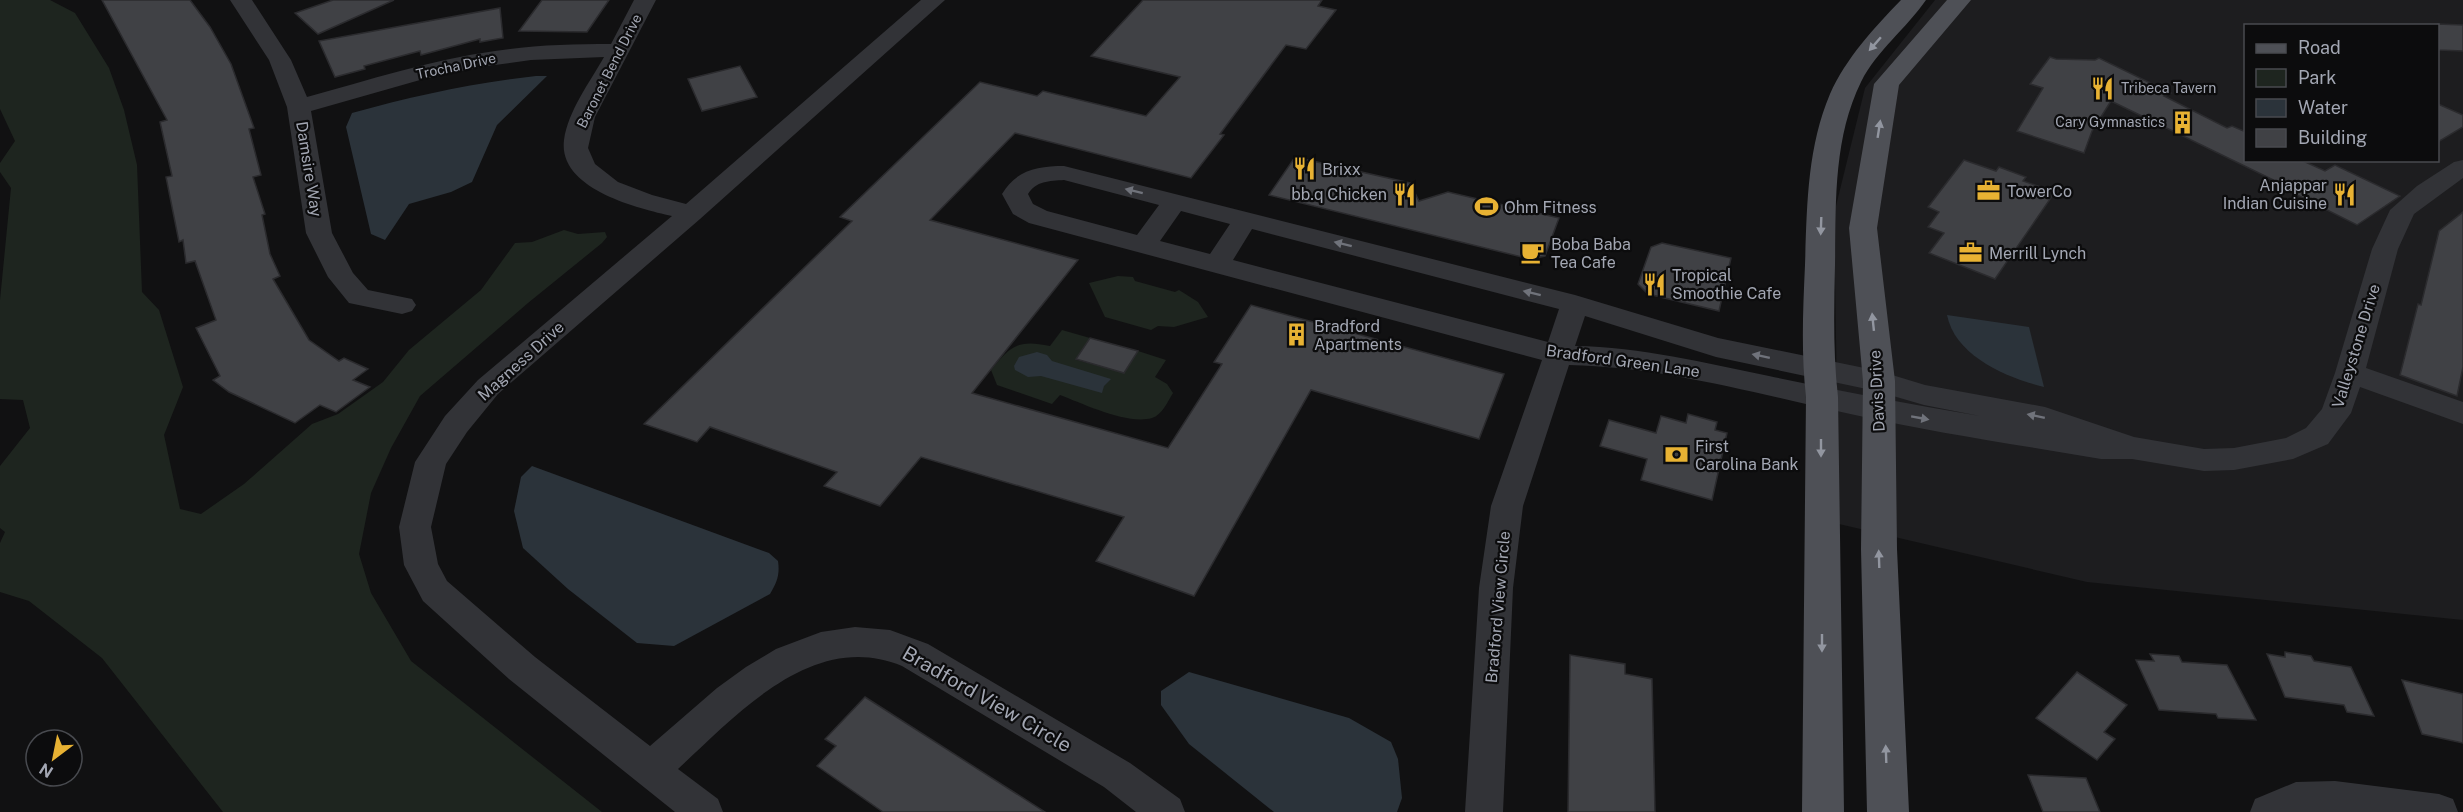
<svg xmlns="http://www.w3.org/2000/svg" width="2463" height="812" font-family="'Public Sans',sans-serif">
<style>
.built{fill:#1d1d1f;fill-rule:evenodd}
.green{fill:#1e251f}
.water{fill:#2b333a}
.building{fill:#404145;stroke:#2b2b2e;stroke-width:1.5}
.lines{fill:none;stroke-linecap:round;stroke-linejoin:round}
.minor{fill:#323337;fill-rule:evenodd}
.primary{fill:#4e5056;fill-rule:evenodd}
.oneway{fill:#9296a0}
.oneway2{fill:#70737b}
.labels{text-anchor:middle;dominant-baseline:central;stroke-width:4.5;stroke-linejoin:round;paint-order:stroke}
.far-street-label{font-size:14px;fill:#a3a7b3;stroke:#0c0c0d}
.far-poi-label{font-size:14px;fill:#a3a7b3;stroke:#0c0c0d;text-anchor:start}
.street-label{font-size:16px;fill:#a3a7b3;stroke:#0c0c0d}
.poi-label{font-size:16px;fill:#a3a7b3;stroke:#0c0c0d;text-anchor:start}
.near-street-label{font-size:20px;fill:#a3a7b3;stroke:#0c0c0d}
</style>
<rect width="100%" height="100%" fill="#111112"/>
<!-- built -->
<path class="built" d="M1935 0H2463V620L2087 582 1839 524 1834 214 1865 88ZM2246 26H2438V160H2246Z"/>
<!-- green -->
<g class="green">
<polygon points="0,0 50,0 75,13 109,68 124,110 137,165 142,292 159,310 183,387 164,435 180,509 201,514 244,484 312,424 338,414 383,382 409,350 481,290 515,243 532,242 564,230 578,234 605,232 607,237 602,243 528,303 420,396 391,448 371,493 359,554 371,593 411,661 602,812 223,812 102,658 29,601 0,592 0,543 5,532 0,528 0,466 30,428 23,400 0,399 0,300 11,188 0,172 0,163 15,141 0,109"/>
<polygon points="1118,276 1133,277 1135,281 1175,292 1179,290 1198,302 1208,317 1174,327 1158,326 1151,330 1105,317 1089,283"/>
<path d="M1062 330 1090 338 1077 360 1124 373 1138 351 1166 360 1155 377 1167 384 1173 393C1168 401 1162 415 1152 418 1127 425 1084 404 1060 395L1052 404 997 385 991 370C1010 346 1018 339 1050 346Z"/>
</g>
<!-- water -->
<g class="water">
<path d="M536 76H547L497 125 472 182 451 192 409 204 385 240 371 234 346 127 352 113C413 96 473 83 536 76Z"/>
<path d="M1947 315 2029 327 2044 387C2007 378 1955 356 1947 315Z"/>
<polygon points="1037,352 1047,355 1052,361 1111,379 1104,386 1102,393 1041,376 1028,377 1015,370 1014,366 1019,357"/>
<path d="M532 466 769 553 778 561C780 575 777 582 770 594L674 646 637 643 568 589 523 548 514 511 521 477Z"/>
<polygon points="1189,672 1349,718 1391,742 1398,759 1402,798 1397,812 1274,812 1189,744 1161,705 1161,691"/>
</g>
<!-- building -->
<g class="building">
<polygon points="102,0 190,0 210,27 231,64 254,128 249,129 261,175 253,177 265,214 262,215 270,254 280,276 273,279 309,340 339,361 344,358 368,369 353,380 370,387 336,412 320,405 295,423 229,392 213,380 220,376 196,328 216,320 195,261 186,263 183,240 179,242 166,177 172,176 160,122 167,120"/>
<polygon points="333,0 394,0 318,34 295,13"/>
<polygon points="542,0 609,0 587,32 519,31"/>
<polygon points="1143,0 1322,0 1318,6 1336,10 1306,49 1286,45 1220,134 1224,135 1191,178 1015,133 930,220 1078,260 972,393 1168,448 1222,364 1214,362 1251,305 1504,374 1479,439 1311,390 1194,596 1096,561 1124,517 921,457 880,506 824,486 837,472 710,427 697,442 644,424 852,221 840,217 980,82 1037,96 1043,91 1146,116 1180,77 1091,56"/>
<polygon points="500,8 503,38 480,42 480,39 421,55 420,51 364,66 365,69 335,77 319,41"/>
<polygon points="2438,24 2463,25 2463,51 2438,50"/>
<polygon points="2050,57 2056,59 2095,60 2099,58 2171,93 2164,96 2227,128 2232,126 2246,132 2246,160 2301,160 2325,171 2335,165 2400,196 2357,225 2291,192 2294,190 2111,101 2092,131 2084,153 2017,131 2043,88 2030,84"/>
<polygon points="740,66 757,97 702,111 688,79"/>
<polygon points="2438,104 2463,115 2463,127 2438,142"/>
<polygon points="1295,157 1410,183 1419,201 1448,192 1559,218 1545,256 1530,259 1269,195"/>
<polygon points="1964,160 1996,171 1999,167 2026,177 2023,181 2055,192 1995,279 1929,253 1944,233 1928,227 1939,212 1928,207"/>
<polygon points="2463,212 2463,367 2457,396 2400,375 2418,304 2421,305 2439,231"/>
<polygon points="1662,243 1731,258 1719,311 1648,294 1638,284 1651,247"/>
<polygon points="1090,338 1138,351 1124,373 1076,359"/>
<polygon points="1688,414 1717,422 1715,430 1727,433 1712,500 1641,480 1647,459 1600,446 1609,420 1656,433 1661,416 1686,423"/>
<polygon points="2285,652 2311,656 2314,661 2351,667 2374,716 2347,712 2344,705 2285,697 2267,654 2285,657"/>
<polygon points="2150,654 2179,656 2182,662 2227,665 2256,720 2218,718 2216,714 2159,710 2136,660 2154,661"/>
<polygon points="1570,655 1625,664 1625,674 1652,679 1655,812 1568,812"/>
<polygon points="2077,672 2127,705 2104,732 2115,739 2097,760 2036,718"/>
<polygon points="2402,680 2463,694 2463,743 2422,734"/>
<polygon points="865,697 1045,812 883,812 817,766 836,746 825,739"/>
<polygon points="2028,775 2086,778 2100,812 2043,812"/>
</g>
<g class="lines">
<!-- minor -->
<g class="minor">
<path d="M230 0H252L291 60 307 97C369 80 431 60 495 51 534 45 572 44 611 44L634 0H656L595 117 588 148 595 164 618 182 652 195 686 204 921 0H945L700 219 498 394 467 432 446 464 431 527 438 564 447 581 535 657 650 746 717 688 746 667 776 649 821 632 855 627 890 630 928 644 1130 763 1180 799 1185 812H1136L1104 787 902 666C814 629 737 714 678 769L718 799 723 812H675L509 679 423 601 404 565 399 527 415 462 445 416 478 380 672 216C637 208 558 189 564 140 568 111 590 82 604 57L531 60 480 67 420 80 311 111 332 233 353 273 368 290 412 299 416 305 412 311 402 314 349 303 328 277 306 233 287 107 269 60Z"/>
<path d="M2463 160V178L2414 214 2398 249 2366 368 2463 402V424L2360 387 2351 413 2328 444 2293 459 2234 470 2204 471 2132 459H2101C2019 445 1936 433 1855 415 1761 395 1666 367 1569 365L1523 506 1513 588 1503 812H1465L1479 588 1491 506 1542 360 1029 223 1013 214 1002 194C1016 170 1038 166 1064 166L1575 295 1718 338 1879 371 1925 385 2045 407 2134 437 2204 449 2234 448 2286 438 2306 428 2322 409 2335 373 2372 249 2390 210 2417 186 2454 162ZM1064 180 1159 205 1137 235 1047 211 1033 204 1028 194C1036 181 1049 181 1064 180ZM1181 211 1230 224 1210 254 1160 241ZM1252 229 1559 309 1548 342 1233 260ZM1585 316 1716 357 1876 391 1924 405 1980 416C1909 404 1839 391 1769 376 1705 363 1641 347 1575 346Z"/>
<polygon points="2335,781 2439,794 2453,799 2458,812 2250,812 2255,799 2296,782"/>
</g>
<!-- primary -->
<g class="primary">
<path d="M1901 0H1926C1906 29 1877 50 1861 82 1833 139 1836 204 1835 265 1834 309 1833 353 1838 397L1844 812H1802L1806 397C1801 353 1803 309 1805 265 1807 207 1807 148 1830 94 1846 58 1874 28 1901 0Z"/>
<polygon points="1947,0 1971,0 1899,85 1877,228 1895,381 1897,549 1909,812 1867,812 1861,549 1863,381 1849,228 1874,84"/>
</g>
</g>
<!-- one-way arrows -->
<defs><path id="oneway-solid" d="M-6-.8H1V-3.2L6.5 0L1 3.2V.8H-6Z" transform="scale(1.5)"/></defs>
<g class="oneway">
<use href="#oneway-solid" transform="translate(1875 44) rotate(131)"/>
<use href="#oneway-solid" transform="translate(1879 129) rotate(-81)"/>
<use href="#oneway-solid" transform="translate(1821 226) rotate(92)"/>
<use href="#oneway-solid" transform="translate(1873 322) rotate(-96)"/>
<use href="#oneway-solid" transform="translate(1821 448) rotate(90)"/>
<use href="#oneway-solid" transform="translate(1879 559) rotate(-92)"/>
<use href="#oneway-solid" transform="translate(1822 643) rotate(90)"/>
<use href="#oneway-solid" transform="translate(1886 754) rotate(-92)"/>
</g>
<g class="oneway2">
<use href="#oneway-solid" transform="translate(1134 191) rotate(-166)"/>
<use href="#oneway-solid" transform="translate(1343 244) rotate(-166)"/>
<use href="#oneway-solid" transform="translate(1532 293) rotate(-166)"/>
<use href="#oneway-solid" transform="translate(1761 356) rotate(-168)"/>
<use href="#oneway-solid" transform="translate(2036 416) rotate(-168)"/>
<use href="#oneway-solid" transform="translate(1920 418) rotate(10)"/>
</g>
<!-- icons -->
<defs>
<symbol id="restaurant-bare" viewBox="-9 -9 18 18"><path d="M-5-6h1v4h1v-4h1v4h1v-4h1v5L-1.5 .5V6h-2V.5L-5-1ZM5-6V6H3V1.5H1.5Q1.5-4 5-6Z" fill="#e8b233" stroke="#0c0c0d" stroke-width="2.5" paint-order="stroke"/></symbol>
<symbol id="building-bare" viewBox="-9 -9 18 18"><path d="M-4-6H4V6H1V3H-1V6H-4ZM-2.5-4.3h1.7v1.8h-1.7ZM.8-4.3h1.7v1.8H.8ZM-2.5-1h1.7V.8h-1.7ZM.8-1h1.7V.8H.8Z" fill="#e8b233" stroke="#0c0c0d" stroke-width="2.5" paint-order="stroke"/></symbol>
<symbol id="office-bare" viewBox="-9 -9 18 18"><path d="M-6-3h4V-5.5h4V-3h4V5H-6ZM-1-4.5V-3h2v-1.5ZM-6 0V1H6V0Z" fill="#e8b233" stroke="#0c0c0d" stroke-width="2.5" paint-order="stroke"/></symbol>
<symbol id="stadium-bare" viewBox="-9 -9 18 18"><path d="M0-5a6.5 5 0 1 0 0 10a6.5 5 0 1 0 0-10ZM-3.5-1.8h7v3.6h-7Z" fill="#e8b233" stroke="#0c0c0d" stroke-width="2.5" paint-order="stroke"/></symbol>
<symbol id="cafe-bare" viewBox="-9 -9 18 18"><path d="M-5.5-4.5H6V0H3Q3 3.5 0 3.5H-2.5Q-5.5 3.5-5.5 0ZM3-3.2v2h1.7v-2ZM-6 4.5H4V6H-6Z" fill="#e8b233" stroke="#0c0c0d" stroke-width="2.5" paint-order="stroke"/></symbol>
<symbol id="bank-bare" viewBox="-9 -9 18 18"><path d="M-6-4H6V4H-6ZM0-2.3a2.3 2.3 0 1 0 0 4.6a2.3 2.3 0 1 0 0-4.6Z" fill="#e8b233" stroke="#0c0c0d" stroke-width="2.5" paint-order="stroke"/></symbol>
</defs>
<g fill-rule="evenodd">
<use href="#restaurant-bare" x="2086" y="72" width="33" height="33"/>
<use href="#building-bare" x="2166" y="106" width="33" height="33"/>
<use href="#restaurant-bare" x="1288" y="152" width="33" height="33"/>
<use href="#office-bare" x="1972" y="174" width="33" height="33"/>
<use href="#restaurant-bare" x="1388" y="178" width="33" height="33"/>
<use href="#restaurant-bare" x="2328" y="178" width="33" height="33"/>
<use href="#stadium-bare" x="1470" y="190" width="33" height="33"/>
<use href="#cafe-bare" x="1516" y="236" width="33" height="33"/>
<use href="#office-bare" x="1954" y="236" width="33" height="33"/>
<use href="#restaurant-bare" x="1638" y="268" width="33" height="33"/>
<use href="#building-bare" x="1280" y="318" width="33" height="33"/>
<use href="#bank-bare" x="1660" y="438" width="33" height="33"/>
</g>
<g class="labels">
<!-- far-street labels -->
<g class="far-street-label">
<text transform="translate(456 66) rotate(-12)">Trocha Drive</text>
<text transform="translate(609 71) rotate(-63)">Baronet Bend Drive</text>
</g>
<!-- far-poi labels -->
<g class="far-poi-label">
<text x="2121" y="88">Tribeca Tavern</text>
<text x="2165" y="122" text-anchor="end">Cary Gymnastics</text>
</g>
<!-- street labels -->
<g class="street-label">
<text transform="translate(309 169) rotate(81)">Damsire Way</text>
<text transform="translate(2356 346) rotate(-73)">Valleystone Drive</text>
<text transform="translate(521 361) rotate(-42)">Magness Drive</text>
<text transform="translate(1623 361) rotate(8)">Bradford Green Lane</text>
<text transform="translate(1877 391) rotate(-93)">Davis Drive</text>
<text transform="translate(1498 607) rotate(-85)">Bradford View Circle</text>
</g>
<!-- poi labels -->
<g class="poi-label">
<text x="1322" y="169">Brixx</text>
<text x="2327" y="185" text-anchor="end">Anjappar<tspan x="2327" dy="18">Indian Cuisine</tspan></text>
<text x="2007" y="191">TowerCo</text>
<text x="1387" y="194" text-anchor="end">bb.q Chicken</text>
<text x="1504" y="207">Ohm Fitness</text>
<text x="1551" y="244">Boba Baba<tspan x="1551" dy="18">Tea Cafe</tspan></text>
<text x="1989" y="253">Merrill Lynch</text>
<text x="1672" y="275">Tropical<tspan x="1672" dy="18">Smoothie Cafe</tspan></text>
<text x="1314" y="326">Bradford<tspan x="1314" dy="18">Apartments</tspan></text>
<text x="1695" y="446">First<tspan x="1695" dy="18">Carolina Bank</tspan></text>
</g>
<!-- near-street labels -->
<g class="near-street-label">
<text transform="translate(987 699) rotate(30)">Bradford View Circle</text>
</g>
</g>
<!-- legend -->
<rect x="2244" y="24" width="195" height="138" fill="#0c0c0d" stroke="#484a4f" stroke-width="1.5"/>
<rect x="2256" y="44" width="30" height="9" fill="#4e5056" stroke="#484a4f" stroke-width="1.5"/>
<text x="2298" y="54" font-size="18" fill="#a3a7b3">Road</text>
<rect x="2256" y="69" width="30" height="18" fill="#1e251f" stroke="#484a4f" stroke-width="1.5"/>
<text x="2298" y="84" font-size="18" fill="#a3a7b3">Park</text>
<rect x="2256" y="99" width="30" height="18" fill="#2b333a" stroke="#484a4f" stroke-width="1.5"/>
<text x="2298" y="114" font-size="18" fill="#a3a7b3">Water</text>
<rect x="2256" y="129" width="30" height="18" fill="#404145" stroke="#484a4f" stroke-width="1.5"/>
<text x="2298" y="144" font-size="18" fill="#a3a7b3">Building</text>
<!-- north arrow -->
<g transform="translate(54 758) rotate(212)"><circle r="28" fill="#0c0c0d" stroke="#484a4f" stroke-width="1.5"/>
<path d="M0-4.5L10 22L0 15L-10 22Z" fill="#e8b233"/>
<text y="-9" font-size="16" font-weight="bold" text-anchor="middle" fill="#a3a7b3">N</text>
</g>
</svg>
